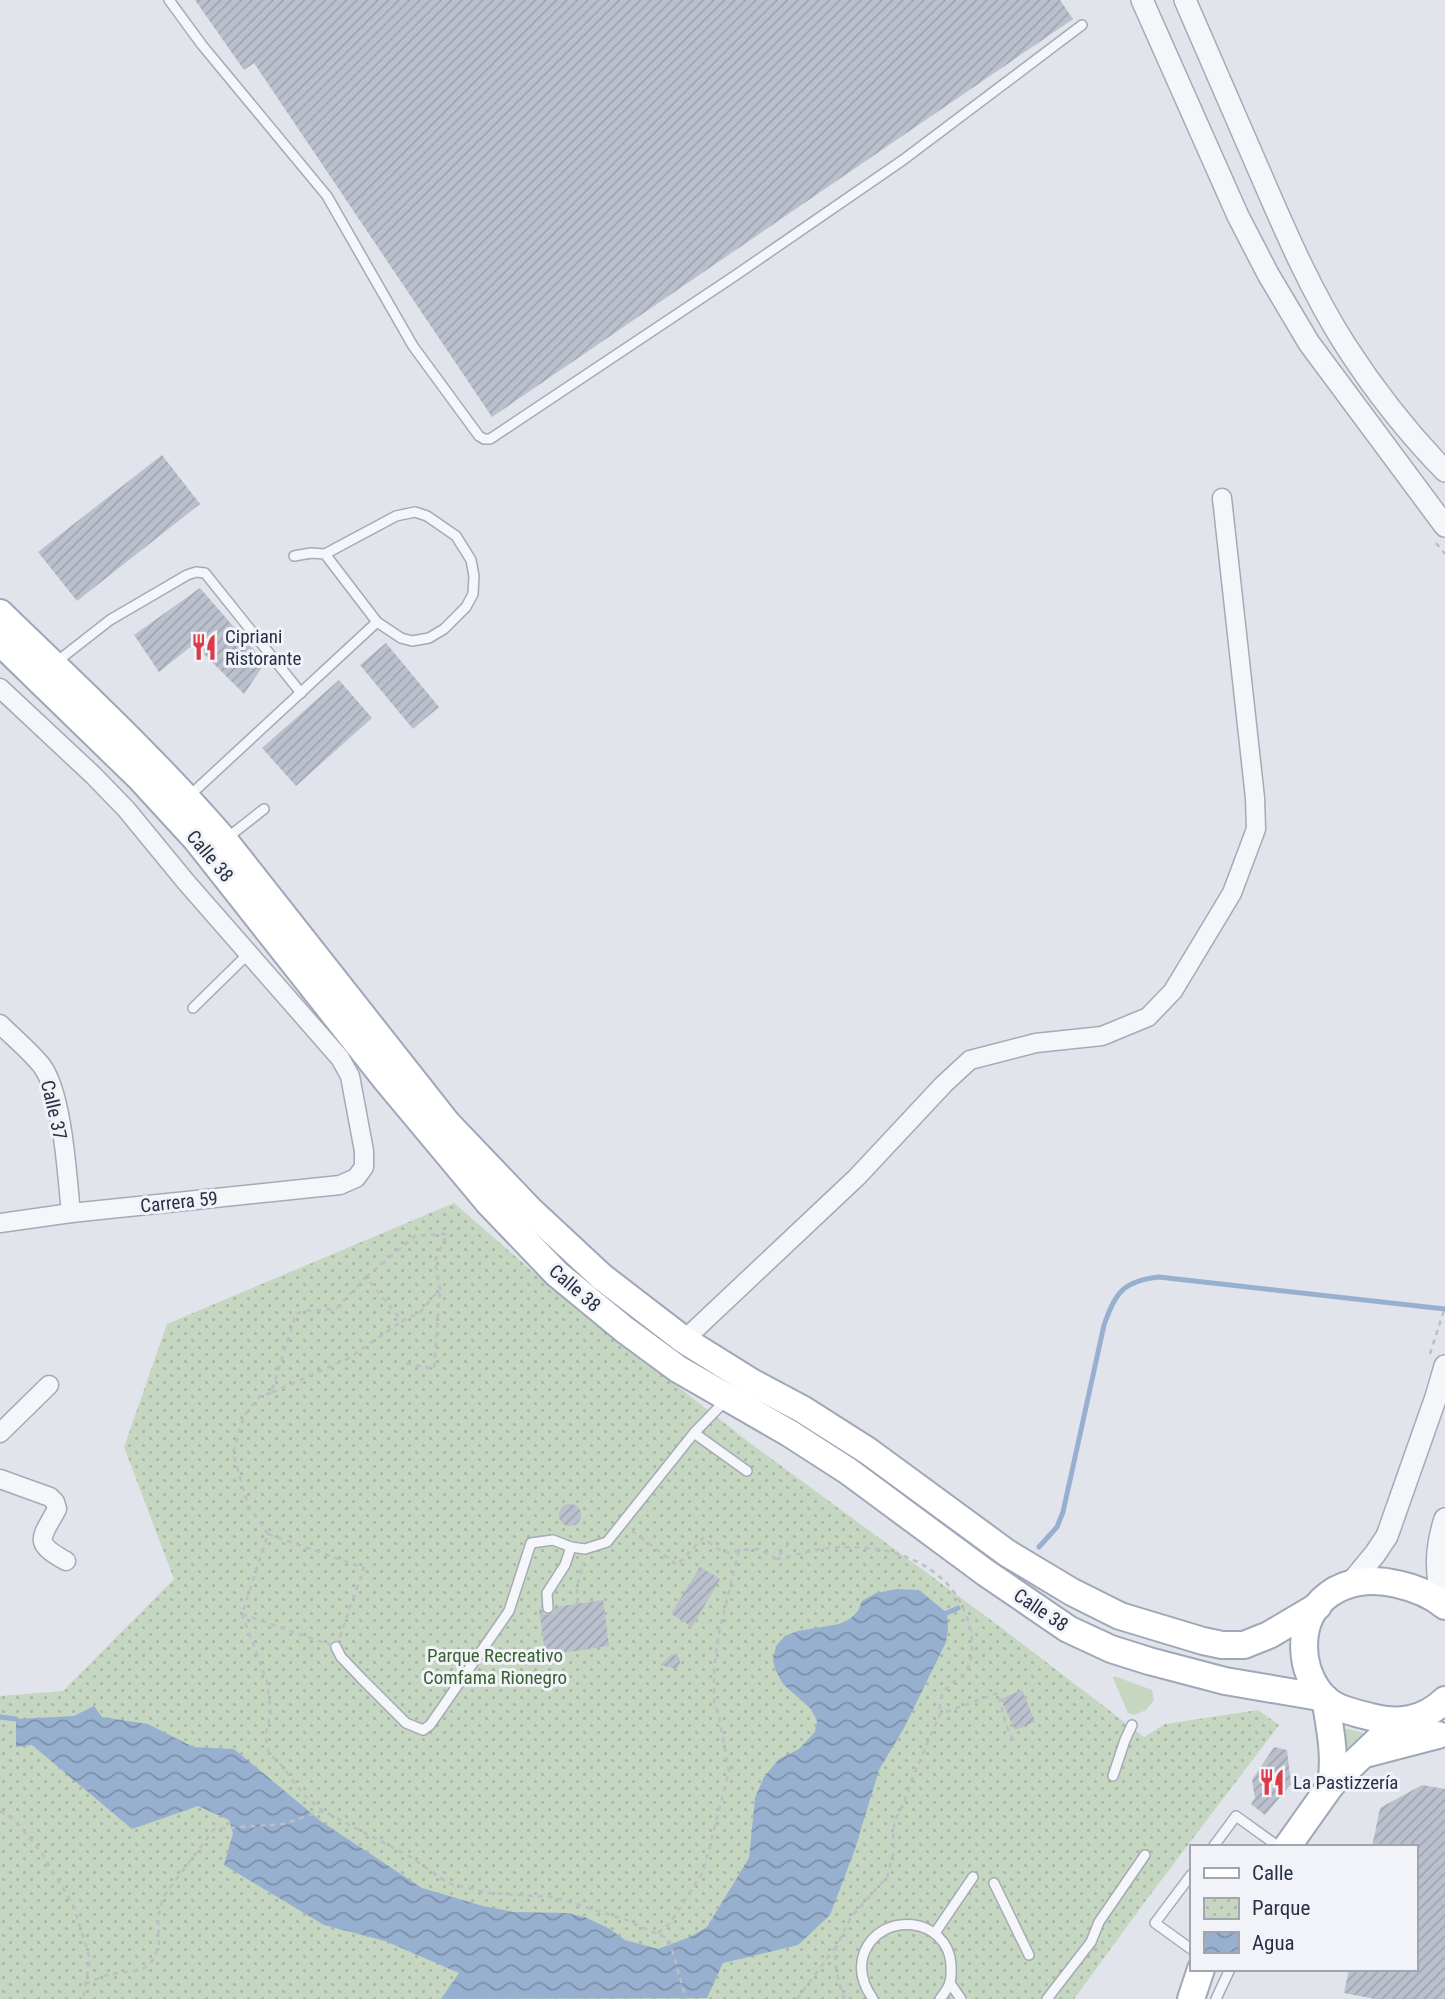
<svg xmlns="http://www.w3.org/2000/svg" width="1445" height="1999" font-family="'Roboto Condensed',sans-serif">
<style>
.grass{fill:#c5d6c1}
.park{fill:url(#park-dots)}
.water{fill:url(#water-waves)}
.lines{fill:none;stroke-linecap:round;stroke-linejoin:round}
.stream{stroke:#98b0cf;stroke-width:5}
.building{fill:url(#building-hatch)}
.service-casing{stroke:#a5aab6;stroke-width:12}
.minor-casing{stroke:#a5aab6;stroke-width:21}
.tertiary-casing{stroke:#a5aab6;stroke-width:24}
.primary-casing{stroke:#9fa7b8;stroke-width:30}
.path{stroke:#bbbfc7;stroke-width:2.5;stroke-dasharray:5 5;stroke-linecap:butt}
.service{stroke:#f4f6f9;stroke-width:9}
.minor{stroke:#f4f6f9;stroke-width:18}
.tertiary{stroke:#f4f6f9;stroke-width:21}
.primary{stroke:#fff;stroke-width:26}
.labels{text-anchor:middle;dominant-baseline:central;stroke-width:6;stroke-linejoin:round;paint-order:stroke}
.poi-label{font-size:19px;fill:#273045;stroke:#f1f3f8;text-anchor:start}
.street-label{font-size:19px;fill:#273045;stroke:#f1f3f8}
.park-label{font-size:19px;fill:#396233;stroke:#f1f3f8}
</style>
<defs>
<pattern id="park-dots" width="8" height="8" patternUnits="userSpaceOnUse" patternTransform="scale(1.75)"><rect width="8" height="8" fill="#c5d6c1"/><path d="M2 2h.1M6 6h.1" fill="none" stroke="#a9b8a7" stroke-width="1.8" stroke-linecap="round"/></pattern>
<pattern id="water-waves" width="16" height="10" patternUnits="userSpaceOnUse" patternTransform="scale(1.75)"><rect width="16" height="10" fill="#98b0cf"/><path d="M0 5q4-4 8 0t8 0" fill="none" stroke="#7c90aa"/></pattern>
<pattern id="building-hatch" width="6" height="6" patternUnits="userSpaceOnUse" patternTransform="scale(1.75)"><rect width="6" height="6" fill="#bac0cc"/><path d="M-1 1l2-2M0 6l6-6M5 7l2-2" fill="none" stroke="#a0a5b1"/></pattern>
</defs>
<rect width="100%" height="100%" fill="#e1e4eb"/>
<!-- grass -->
<g class="grass">
<polygon points="1114,1676 1152,1690 1154,1700 1146,1710 1134,1715 1128,1713 1113,1678"/>
<polygon points="1343,1728 1372,1735 1348,1753"/>
</g>
<!-- park -->
<polygon class="park" points="454,1203 553,1289 750,1443 995,1623 1144,1737 1165,1724 1258,1710 1279,1725 1147,1899 1074,1999 0,1999 0,1696 63,1691 174,1579 124,1447 167,1324"/>
<!-- water -->
<polygon class="water" points="897,1589 919,1590 947,1613 948,1628 946,1642 904,1728 879,1770 854,1852 830,1915 798,1945 723,1963 707,1998 441,1999 459,1973 385,1941 324,1925 224,1865 233,1833 229,1820 198,1806 132,1829 32,1745 16,1747 16,1719 74,1716 94,1706 102,1717 148,1724 193,1747 234,1749 322,1822 422,1888 483,1906 514,1912 566,1913 585,1917 610,1929 625,1940 658,1949 690,1937 707,1927 749,1858 755,1798 764,1777 779,1759 799,1749 815,1732 817,1721 811,1709 783,1684 775,1669 773,1660 776,1646 785,1636 798,1631 839,1624 850,1619 858,1611 862,1601 876,1593"/>
<g class="lines">
<!-- stream -->
<g class="stream">
<path d="M1039 1547 1057 1527 1063 1512 1104 1325C1116 1292 1123 1281 1159 1277L1445 1309"/>
<polyline points="947,1613 958,1608"/>
<polyline points="0,1717 16,1719"/>
</g>
</g>
<!-- building -->
<g class="building">
<polygon points="195,0 1060,0 1073,19 492,417 254,63 244,70"/>
<polygon points="162,455 200,504 77,601 38,552"/>
<polygon points="200,588 265,663 244,694 194,644 159,672 134,635"/>
<polygon points="386,643 439,707 413,729 360,665"/>
<polygon points="339,680 372,718 296,786 262,748"/>
<circle cx="570" cy="1515" r="11"/>
<polygon points="700,1567 720,1579 692,1627 671,1614"/>
<polygon points="603,1600 609,1646 561,1653 562,1663 547,1665 539,1609 541,1609 544,1614 549,1615 554,1612 555,1607"/>
<polygon points="672,1654 679,1657 680,1663 676,1669 660,1665"/>
<polygon points="1022,1690 1035,1722 1015,1730 1001,1699"/>
<polygon points="1274,1747 1287,1750 1291,1784 1265,1815 1251,1804 1255,1798 1252,1780"/>
<polygon points="1422,1785 1445,1789 1445,1999 1375,1999 1344,1993 1349,1969 1415,1969 1415,1847 1372,1847 1380,1808"/>
</g>
<g class="lines">
<defs>
<g id="service">
<polyline points="169,0 202,45 327,196 413,346 479,436 484,439 490,439 736,275 903,160 1082,25"/>
<polyline points="294,556 311,553 325,554 377,622 401,638 412,641 429,638 444,629 466,607 473,594 474,576 471,560 456,536 427,516 415,512 396,516 325,554"/>
<polyline points="55,663 110,620 187,575 196,572 205,573 301,693"/>
<polyline points="188,797 377,622"/>
<polyline points="227,838 264,809"/>
<polyline points="193,1008 249,953"/>
<polyline points="694,1433 747,1471"/>
<polyline points="548,1608 547,1593 565,1565 571,1547"/>
<polyline points="336,1647 341,1657 363,1680 406,1723 423,1730 430,1725 437,1715 509,1611 531,1543 553,1540 571,1547 585,1549 607,1542 694,1433 726,1400"/>
<polyline points="1113,1776 1125,1740 1132,1725"/>
<polyline points="1213,1847 1236,1816 1279,1847"/>
<polyline points="1191,1875 1155,1923 1191,1949"/>
<polyline points="994,1883 1029,1955"/>
<polyline points="935,1933 973,1877"/>
<polyline points="950,1983 961,1999"/>
<path d="M873 1999C863 1985 858 1970 864 1953 881 1910 947 1917 951 1964 951 1971 952 1978 949 1985 947 1990 943 1995 940 1999"/>
<polyline points="1047,1999 1091,1942 1099,1922 1145,1855"/>
<polyline points="1216,1999 1230,1969"/>
</g>
<g id="minor">
<polyline points="0,688 93,775 126,809 186,882 340,1058 350,1076 364,1151 364,1167 356,1178 340,1185 71,1213 0,1223"/>
<path d="M0 1024C13 1037 30 1051 42 1066 63 1095 67 1176 71 1213"/>
<polyline points="684,1340 857,1177 944,1084 970,1060 1036,1043 1102,1036 1148,1017 1173,991 1232,893 1256,829 1255,798 1222,498"/>
<polyline points="0,1433 49,1385"/>
<path d="M0 1479 50 1497 55 1502 57 1509C41 1539 32 1542 66 1561"/>
</g>
<g id="tertiary">
<polyline points="1142,0 1238,216 1268,274 1309,343 1445,526"/>
<path d="M1185 0C1210 58 1236 117 1261 175 1286 233 1312 293 1346 346 1375 391 1408 433 1445 471"/>
<polyline points="1351,1583 1375,1554 1387,1536 1436,1397 1445,1366"/>
<path d="M1442 1604C1436 1571 1435 1550 1445 1519"/>
</g>
<g id="primary">
<path d="M0 613C76 687 154 759 224 840L447 1123 530 1210 602 1277 684 1340 753 1383 802 1409 868 1451 1007 1553 1072 1592 1120 1616 1203 1641 1222 1645H1244L1269 1635 1318 1606"/>
<path d="M0 642 140 778 196 839 387 1081 488 1202 557 1274 625 1330 678 1369 789 1433 848 1471 986 1573 1068 1629 1111 1649 1149 1661 1225 1681 1325 1698C1330 1728 1336 1755 1331 1785"/>
<path d="M1445 1606C1432 1595 1415 1588 1397 1584 1346 1571 1297 1600 1305 1658 1307 1673 1315 1690 1327 1700 1339 1710 1356 1713 1371 1717 1399 1724 1423 1721 1445 1700"/>
<polyline points="1369,1753 1438,1735"/>
<polyline points="1287,1847 1331,1785 1397,1722"/>
<polyline points="1191,1999 1201,1969"/>
</g>
</defs>
<!-- service casing -->
<use href="#service" class="service-casing"/>
<!-- minor casing -->
<use href="#minor" class="minor-casing"/>
<!-- tertiary casing -->
<use href="#tertiary" class="tertiary-casing"/>
<!-- primary casing -->
<use href="#primary" class="primary-casing"/>
<!-- path -->
<g class="path">
<polyline points="1436,543 1445,554"/>
<polyline points="366,1277 415,1236 447,1234 435,1261 440,1289 420,1312 402,1321 366,1277 336,1309 303,1311 296,1314 271,1393 349,1358 402,1321"/>
<polyline points="1430,1354 1445,1307"/>
<polyline points="406,1363 434,1369 440,1289"/>
<polyline points="632,1531 677,1565 703,1538 721,1551 730,1553 739,1550 760,1549 776,1559 790,1542"/>
<polygon points="268,1534 364,1568 336,1647 242,1614"/>
<polyline points="268,1534 248,1505 233,1453 244,1416 260,1396 271,1393"/>
<path d="M776 1559C794 1556 811 1550 829 1548 875 1544 924 1553 954 1592 963 1604 974 1632 972 1647 972 1653 970 1667 966 1672 964 1675 960 1677 957 1679 942 1691 939 1695 940 1714"/>
<polyline points="577,1604 577,1588 583,1563"/>
<polyline points="242,1614 267,1682 271,1714 265,1736 269,1753 282,1766 303,1794 323,1811 409,1856 448,1883 488,1893 554,1897 626,1920 669,1939 686,1999"/>
<polyline points="0,1811 15,1820 43,1855 74,1907 90,1959 83,1999"/>
<polyline points="658,1933 670,1923 703,1872 729,1771 719,1717 714,1701 714,1670 718,1637 739,1550"/>
<polyline points="85,1984 106,1975 143,1969 153,1960 159,1946 158,1918 163,1897 214,1829 283,1824 323,1811"/>
<polyline points="797,1999 837,1945"/>
<polyline points="844,1999 838,1978 835,1957 837,1945 851,1917 887,1877 894,1851 893,1831 895,1820 904,1803 912,1779 940,1714 998,1693 1006,1725 1014,1741"/>
</g>
<!-- service -->
<use href="#service" class="service"/>
<!-- minor -->
<use href="#minor" class="minor"/>
<!-- tertiary -->
<use href="#tertiary" class="tertiary"/>
<!-- primary -->
<use href="#primary" class="primary"/>
</g>
<!-- icons -->
<defs>
<symbol id="restaurant-bare" viewBox="-9 -9 18 18"><path d="M-5-6h1v4h1v-4h1v4h1v-4h1v5L-1.5 .5V6h-2V.5L-5-1ZM5-6V6H3V1.5H1.5Q1.5-4 5-6Z" fill="#dc3a49" stroke="#f1f3f8" stroke-width="2.5" paint-order="stroke"/></symbol>
</defs>
<g fill-rule="evenodd">
<use href="#restaurant-bare" x="185" y="628" width="38" height="38"/>
<use href="#restaurant-bare" x="1253" y="1763" width="38" height="38"/>
</g>
<g class="labels">
<!-- poi labels -->
<g class="poi-label">
<text x="225" y="636">Cipriani<tspan x="225" dy="22">Ristorante</tspan></text>
<text x="1293" y="1782">La Pastizzería</text>
</g>
<!-- street labels -->
<g class="street-label">
<text transform="translate(210 856) rotate(50)">Calle 38</text>
<text transform="translate(54 1110) rotate(77)">Calle 37</text>
<text transform="translate(179 1202) rotate(-6)">Carrera 59</text>
<text transform="translate(575 1288) rotate(41)">Calle 38</text>
<text transform="translate(1041 1610) rotate(34)">Calle 38</text>
</g>
<!-- park labels -->
<g class="park-label">
<text x="495" y="1655">Parque Recreativo<tspan x="495" dy="22">Comfama Rionegro</tspan></text>
</g>
</g>
<!-- legend -->
<rect x="1190" y="1845" width="228" height="126" fill="#f1f3f8" stroke="#a0a5b0" stroke-width="2"/>
<rect x="1204" y="1868" width="35" height="10" fill="#ffffff" stroke="#a0a5b0" stroke-width="2"/>
<text x="1252" y="1880" font-size="21" fill="#273045">Calle</text>
<rect x="1204" y="1898" width="35" height="21" fill="url(#park-dots)" stroke="#a0a5b0" stroke-width="2"/>
<text x="1252" y="1915" font-size="21" fill="#273045">Parque</text>
<rect x="1204" y="1932" width="35" height="21" fill="url(#water-waves)" stroke="#a0a5b0" stroke-width="2"/>
<text x="1252" y="1950" font-size="21" fill="#273045">Agua</text>
</svg>
